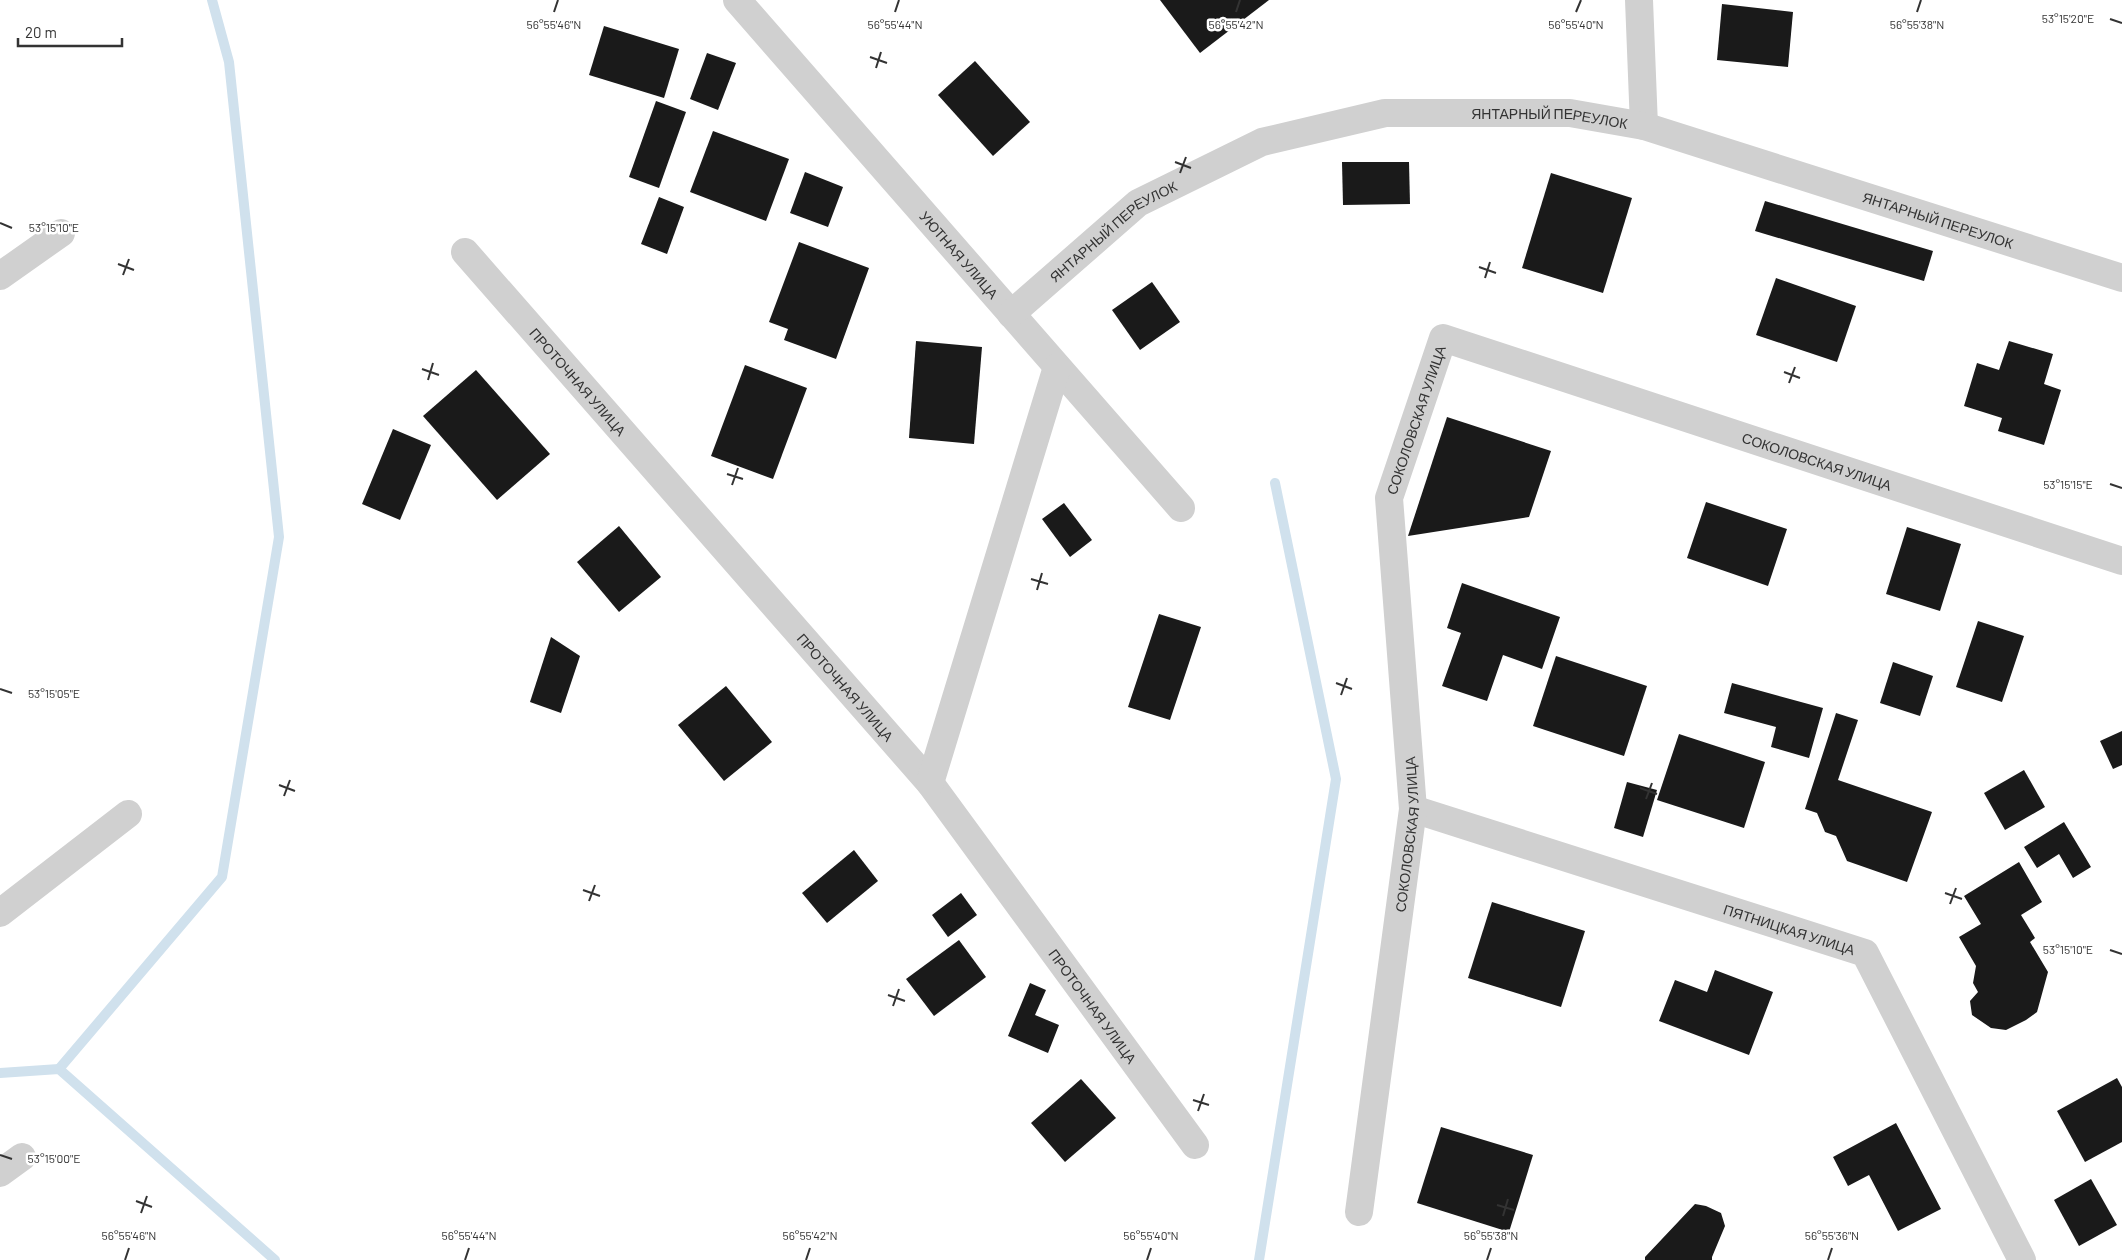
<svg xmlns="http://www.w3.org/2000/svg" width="2122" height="1260" font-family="Barlow,sans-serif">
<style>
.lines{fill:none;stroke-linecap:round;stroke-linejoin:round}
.stream{stroke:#d0e1ed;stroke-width:10}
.building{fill:#1a1a1a}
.minor{stroke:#d0d0d0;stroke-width:28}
.ticks{fill:none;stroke:#333;stroke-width:2}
.labels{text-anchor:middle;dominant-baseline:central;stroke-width:5;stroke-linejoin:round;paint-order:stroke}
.street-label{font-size:14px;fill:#333;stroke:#fff}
.ticks-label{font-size:12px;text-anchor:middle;fill:#333;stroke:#fff;stroke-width:5;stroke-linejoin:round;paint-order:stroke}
</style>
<rect width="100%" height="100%" fill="#fff"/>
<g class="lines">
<!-- stream -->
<g class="stream">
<polyline points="59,1069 222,877 279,537 229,62 212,0"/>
<polyline points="0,1073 59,1069 275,1260"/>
<polyline points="1259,1260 1336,779 1275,483"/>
</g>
</g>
<!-- building -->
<g class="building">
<polygon points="1160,0 1269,0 1200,53"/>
<polygon points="1722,4 1793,12 1788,67 1717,60"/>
<polygon points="604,26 679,49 664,98 589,75"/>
<polygon points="707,53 736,63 718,110 690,99"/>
<polygon points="975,61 1030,122 993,156 938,95"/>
<polygon points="656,101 686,112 659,188 629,177"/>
<polygon points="713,131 789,159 766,221 690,192"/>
<polygon points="1342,162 1409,162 1410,204 1343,205"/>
<polygon points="805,172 843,187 828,227 790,213"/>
<polygon points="1551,173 1632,198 1603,293 1522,268"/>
<polygon points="659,197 684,207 667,254 641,244"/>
<polygon points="1765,201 1933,251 1924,281 1755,231"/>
<polygon points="799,242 869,268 836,359 784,340 788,329 769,322"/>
<polygon points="1776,278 1856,306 1837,362 1756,335"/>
<polygon points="1152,282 1180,322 1140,350 1112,310"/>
<polygon points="916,341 982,347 974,444 909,438"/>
<polygon points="2009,341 2053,354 2044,384 2061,390 2044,445 1998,431 2002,418 1964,406 1977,363 1999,370"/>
<polygon points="745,365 807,388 773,479 711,456"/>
<polygon points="476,370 550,454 497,500 423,416"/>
<polygon points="1447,417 1551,451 1529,517 1408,536"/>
<polygon points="393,429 431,445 400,520 362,504"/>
<polygon points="1706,502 1787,529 1768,586 1687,558"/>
<polygon points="1064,503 1092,540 1070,557 1042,519"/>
<polygon points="619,526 661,577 619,612 577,562"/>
<polygon points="1907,527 1961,544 1940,611 1886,594"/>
<polygon points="1462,583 1560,617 1542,669 1503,655 1487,701 1442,686 1461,633 1447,628"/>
<polygon points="1159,614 1201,627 1170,720 1128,707"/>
<polygon points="1978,621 2024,636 2002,702 1956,687"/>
<polygon points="551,637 580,656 561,713 530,702"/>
<polygon points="1556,656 1647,686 1624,756 1533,726"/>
<polygon points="1893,662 1933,676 1920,716 1880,703"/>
<polygon points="1732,683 1823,708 1809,758 1771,747 1776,727 1724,713"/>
<polygon points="726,686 772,742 724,781 678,725"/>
<polygon points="1836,713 1858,720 1838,780 1932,812 1907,882 1847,861 1836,836 1825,832 1817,813 1805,809"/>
<polygon points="2122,731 2122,765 2113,769 2100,741"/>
<polygon points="1679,734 1765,762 1744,828 1657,800"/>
<polygon points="2024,770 2045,807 2005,830 1984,793"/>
<polygon points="1627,782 1657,790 1643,837 1614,828"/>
<polygon points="2064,822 2091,867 2073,878 2059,854 2037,868 2024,847"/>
<polygon points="854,850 878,881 827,923 802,893"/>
<polygon points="2019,862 2042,902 2021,915 2035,938 2030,942 2048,972 2037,1012 2026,1020 2006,1030 1991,1028 1972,1015 1970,1001 1978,992 1973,983 1976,966 1959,937 1981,924 1964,896"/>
<polygon points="961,893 977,915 948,937 932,915"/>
<polygon points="1492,902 1585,931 1561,1007 1468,978"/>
<polygon points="959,940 986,977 934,1016 906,979"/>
<polygon points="1715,970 1773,992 1749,1055 1659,1021 1675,980 1707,992"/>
<polygon points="1030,983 1046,990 1035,1015 1059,1025 1048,1053 1008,1036"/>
<polygon points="2117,1078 2122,1087 2122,1142 2085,1162 2057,1111"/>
<polygon points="1081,1079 1116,1118 1065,1162 1031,1123"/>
<polygon points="1896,1123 1941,1209 1898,1231 1869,1175 1848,1186 1833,1157"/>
<polygon points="1441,1127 1533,1155 1509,1232 1417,1203"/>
<polygon points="2091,1179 2117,1225 2079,1246 2054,1200"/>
<polygon points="1695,1204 1706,1206 1721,1213 1725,1226 1712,1257 1712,1260 1645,1260 1645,1257"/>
</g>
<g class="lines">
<!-- minor -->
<g class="minor">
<path id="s1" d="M737 0 1181 508"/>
<polyline points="1639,0 1644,126"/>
<path id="s2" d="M465 252 930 783 1195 1145"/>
<polyline points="0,276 61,233"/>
<path id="s3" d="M1011 314 1138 203 1262 142 1385 113H1570L1644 126 2122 278"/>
<polyline points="930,783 1057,367"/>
<path id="s4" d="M1413 809 1865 953 2022 1260"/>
<polyline points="0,913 128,814"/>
<polyline points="0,1173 22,1157"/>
<path id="s5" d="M1359 1212 1413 809 1389 498 1443 338 2122 561"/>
</g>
</g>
<!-- ticks -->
<path class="ticks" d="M554 12 558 0M895 12 899 0M1236 12 1240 0M1576 12 1581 0M1917 12 1921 0M2110 19 2122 23M870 57 887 63M876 68 881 52M1175 162 1191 168M1180 173 1186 157M0 223 12 228M118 264 134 270M1479 267 1496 273M123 275 129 259M1485 278 1490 262M422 369 439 375M1784 372 1800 378M428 380 433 363M1789 383 1795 367M727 474 743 479M2110 484 2122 488M732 485 738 468M1031 579 1048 584M1037 590 1042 573M1336 683 1352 689M0 689 12 693M1341 695 1347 678M279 785 295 791M1640 788 1657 794M284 796 290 780M1646 799 1652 783M583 890 600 896M1945 893 1962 899M589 901 595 885M1950 904 1956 888M2110 950 2122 954M888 995 905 1001M893 1006 899 989M1193 1100 1209 1105M1198 1111 1204 1094M0 1155 12 1159M136 1201 152 1207M1497 1205 1514 1210M141 1213 147 1196M1503 1216 1508 1199M125 1260 129 1248M465 1260 469 1248M806 1260 810 1248M1147 1260 1151 1248M1487 1260 1491 1248M1828 1260 1832 1248"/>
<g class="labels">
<!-- street labels -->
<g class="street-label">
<text stroke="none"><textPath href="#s3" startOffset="598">ЯНТАРНЫЙ ПЕРЕУЛОК</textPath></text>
<text stroke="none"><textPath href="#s3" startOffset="1002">ЯНТАРНЫЙ ПЕРЕУЛОК</textPath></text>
<text stroke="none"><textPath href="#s3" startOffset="132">ЯНТАРНЫЙ ПЕРЕУЛОК</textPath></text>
<text stroke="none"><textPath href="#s1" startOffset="338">УЮТНАЯ УЛИЦА</textPath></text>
<text stroke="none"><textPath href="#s2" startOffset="172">ПРОТОЧНАЯ УЛИЦА</textPath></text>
<text stroke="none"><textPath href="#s5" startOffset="801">СОКОЛОВСКАЯ УЛИЦА</textPath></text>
<text stroke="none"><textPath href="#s5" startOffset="1281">СОКОЛОВСКАЯ УЛИЦА</textPath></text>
<text stroke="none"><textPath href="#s2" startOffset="578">ПРОТОЧНАЯ УЛИЦА</textPath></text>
<text stroke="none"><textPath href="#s5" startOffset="381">СОКОЛОВСКАЯ УЛИЦА</textPath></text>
<text stroke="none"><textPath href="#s4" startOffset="395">ПЯТНИЦКАЯ УЛИЦА</textPath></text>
<text stroke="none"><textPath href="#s2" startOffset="982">ПРОТОЧНАЯ УЛИЦА</textPath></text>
</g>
</g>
<g class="ticks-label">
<text x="2068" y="23">53°15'20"E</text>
<text x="554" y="29">56°55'46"N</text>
<text x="895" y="29">56°55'44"N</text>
<text x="1236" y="29">56°55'42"N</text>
<text x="1576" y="29">56°55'40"N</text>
<text x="1917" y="29">56°55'38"N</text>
<text x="54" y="232">53°15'10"E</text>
<text x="2068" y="489">53°15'15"E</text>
<text x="54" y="698">53°15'05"E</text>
<text x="2068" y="954">53°15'10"E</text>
<text x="54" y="1163">53°15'00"E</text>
<text x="129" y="1240">56°55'46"N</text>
<text x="469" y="1240">56°55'44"N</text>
<text x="810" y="1240">56°55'42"N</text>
<text x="1151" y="1240">56°55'40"N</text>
<text x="1491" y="1240">56°55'38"N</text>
<text x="1832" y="1240">56°55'36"N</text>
</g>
<!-- scale -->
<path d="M18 38v8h104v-8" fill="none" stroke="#333333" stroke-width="2.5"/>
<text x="25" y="38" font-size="15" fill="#333333" stroke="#ffffff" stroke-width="4" paint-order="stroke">20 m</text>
</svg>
